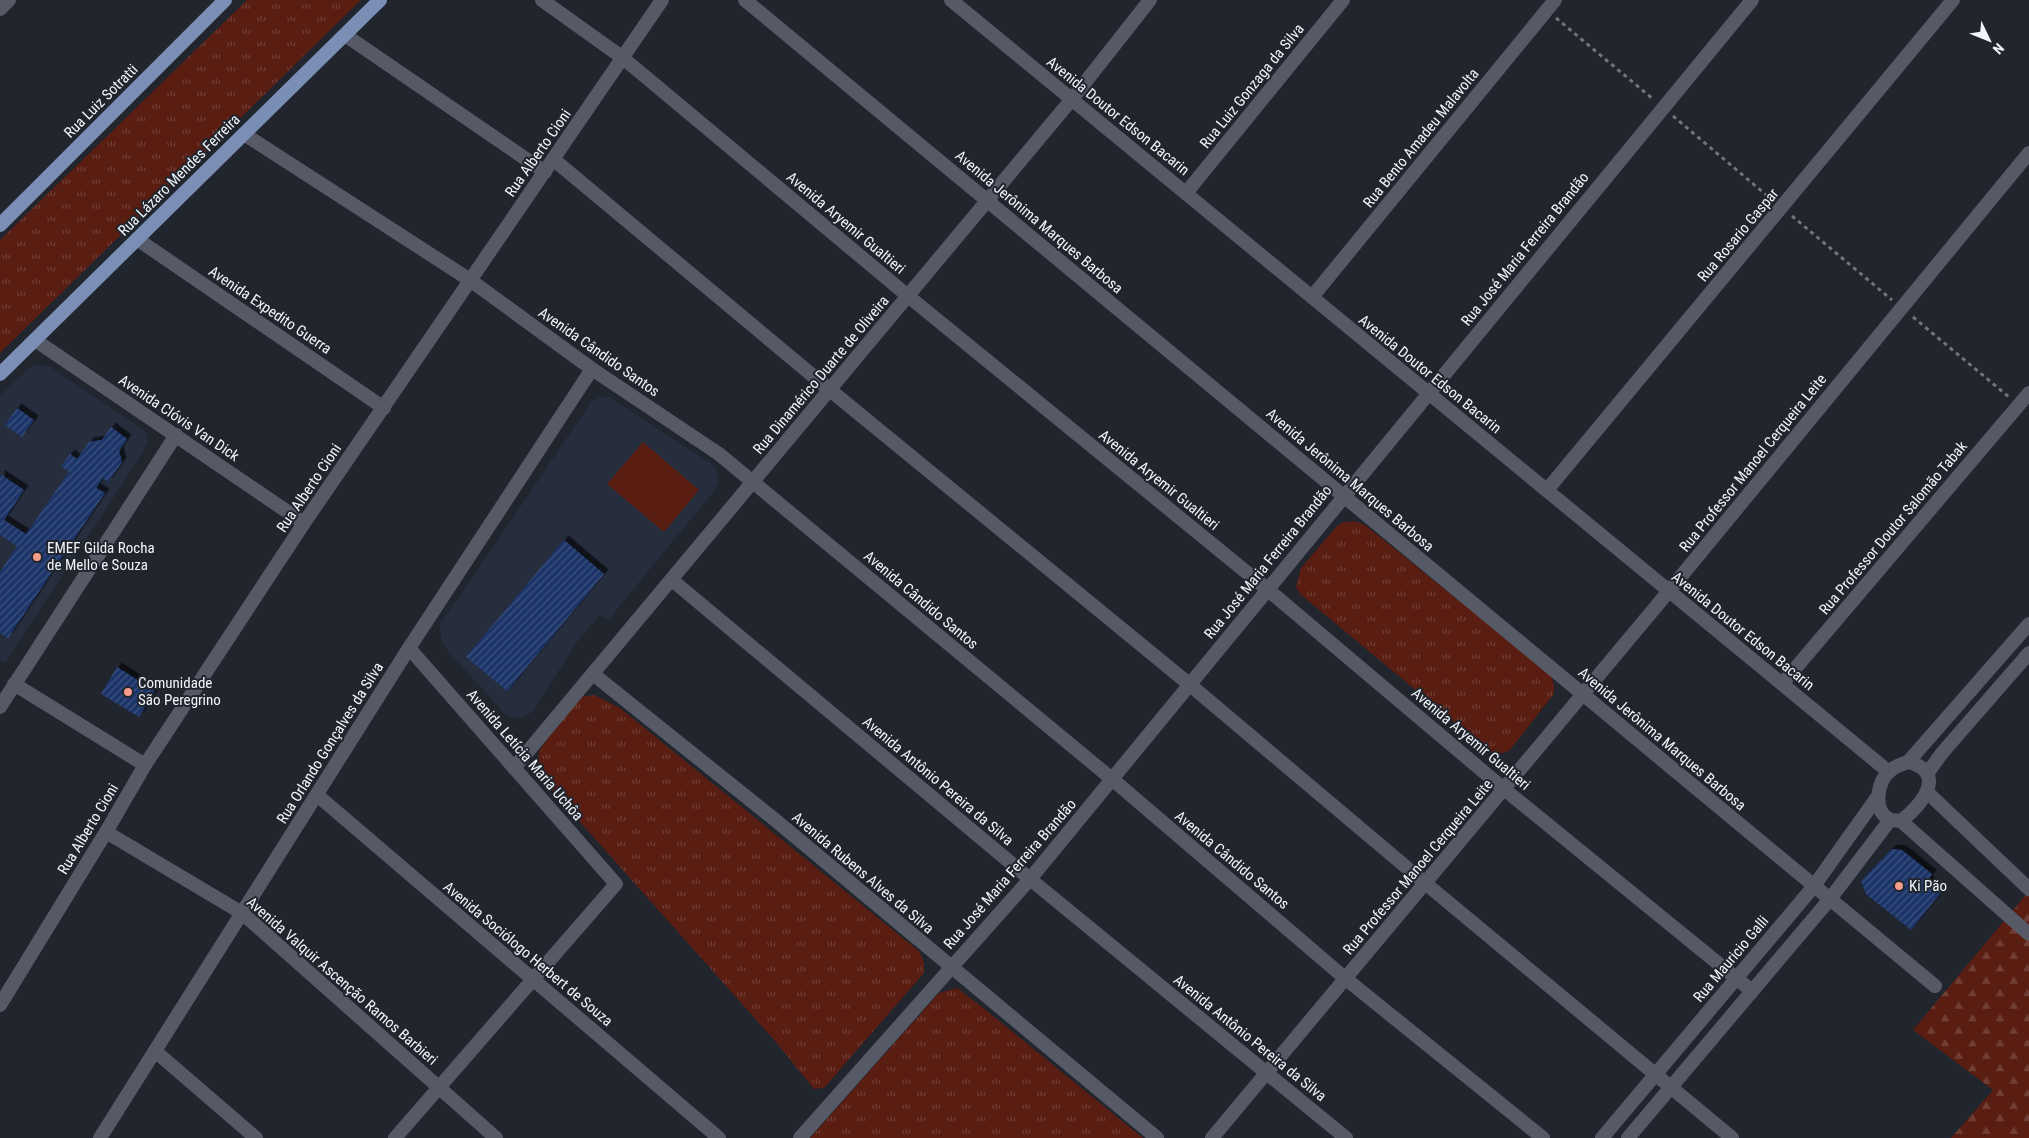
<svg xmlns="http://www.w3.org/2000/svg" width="2029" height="1138" font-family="'Roboto Condensed',sans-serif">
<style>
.built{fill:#262d3c}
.grass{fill:url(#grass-tufts)}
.forest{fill:url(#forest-firs)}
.pitch{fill:#591d12}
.building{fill:url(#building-hatch);filter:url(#shadow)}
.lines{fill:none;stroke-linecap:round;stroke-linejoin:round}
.path{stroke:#70757d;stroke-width:3;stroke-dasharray:4 4;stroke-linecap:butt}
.minor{stroke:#555a66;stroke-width:14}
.tertiary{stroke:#555a66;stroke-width:14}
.primary{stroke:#7a8eb6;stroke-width:14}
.poi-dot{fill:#f49d8b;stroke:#20252e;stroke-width:2}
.labels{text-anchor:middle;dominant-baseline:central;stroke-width:4;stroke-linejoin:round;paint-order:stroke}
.street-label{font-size:15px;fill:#f1f5fb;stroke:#20252e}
.poi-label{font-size:15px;fill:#f1f5fb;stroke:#20252e;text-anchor:start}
</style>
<defs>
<pattern id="grass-tufts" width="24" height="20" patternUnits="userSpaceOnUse" patternTransform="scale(1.25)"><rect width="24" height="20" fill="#591d12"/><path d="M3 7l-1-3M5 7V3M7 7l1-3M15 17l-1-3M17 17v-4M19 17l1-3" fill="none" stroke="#713e35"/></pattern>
<pattern id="forest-firs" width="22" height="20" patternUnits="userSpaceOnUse" patternTransform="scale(1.25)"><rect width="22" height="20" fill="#591d12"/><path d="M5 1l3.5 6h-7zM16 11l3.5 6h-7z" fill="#713e35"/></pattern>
<pattern id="building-hatch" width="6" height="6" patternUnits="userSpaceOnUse" patternTransform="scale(1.25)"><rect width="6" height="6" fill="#1e3569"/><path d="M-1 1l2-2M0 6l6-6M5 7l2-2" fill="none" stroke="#3f537f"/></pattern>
<filter id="shadow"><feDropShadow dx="4.5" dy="-4.5" stdDeviation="0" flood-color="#0009"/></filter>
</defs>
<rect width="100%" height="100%" fill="#20252e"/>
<!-- built -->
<g class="built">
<polygon points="34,364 50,367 141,428 147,434 148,441 142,454 5,663 0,660 0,395"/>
<polygon points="608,396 712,464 717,471 719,480 716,489 608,620 600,615 579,639 532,712 524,717 514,718 506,715 447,650 441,640 440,623 462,593 591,402 598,398"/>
</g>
<!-- grass -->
<g class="grass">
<polygon points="247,0 361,0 0,353 0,240"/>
<polygon points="1355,521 1365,525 1551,675 1554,685 1554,694 1509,751 1495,755 1489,751 1300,594 1296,587 1301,568 1337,526 1344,522"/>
<polygon points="594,695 620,708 920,952 924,963 924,973 824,1088 814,1089 775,1041 540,777 536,767 540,749 574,704 582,697"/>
<polygon points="957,988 982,1007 1143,1138 810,1138 939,993"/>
</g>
<!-- forest -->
<polygon class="forest" points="2029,891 2029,1138 1951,1138 1993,1090 1913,1030"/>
<!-- pitch -->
<polygon class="pitch" points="643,442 699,490 664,532 607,484"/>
<!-- building -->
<g class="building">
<polygon points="17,408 34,420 22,437 5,425"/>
<polygon points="111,427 127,439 119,451 122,462 108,482 103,478 96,488 105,493 8,638 0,633 0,572 17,546 0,535 0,474 24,490 4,520 26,534 69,472 61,466 70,454 77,459 89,442 102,440"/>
<polygon points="564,540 604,574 507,691 466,657"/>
<polygon points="117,667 155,691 139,717 101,694"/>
<polygon points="1892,849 1902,850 1932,874 1928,880 1942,891 1911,930 1866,894 1861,881"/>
</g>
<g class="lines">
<!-- path -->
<g class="path">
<polyline points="1556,18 1653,99"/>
<polyline points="1673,116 1771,199"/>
<polyline points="1792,216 1892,300"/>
<polyline points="1913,317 2009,397"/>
</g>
<!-- minor -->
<g class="minor">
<polyline points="542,0 623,58 908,296 1267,589 1504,789 1752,991"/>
<polyline points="745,0 1935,986"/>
<polyline points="0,9 9,0"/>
<polyline points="345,35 545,172"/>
<polyline points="244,134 470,280 592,369 719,454 1112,779 1346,979 1543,1138"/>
<polyline points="553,159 830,390 1189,684 1425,883 1732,1138"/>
<polyline points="1186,193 1343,0"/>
<polyline points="137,239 384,408"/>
<polyline points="1312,297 1555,0"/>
<polyline points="35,340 304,523"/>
<polyline points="1547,490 1953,0"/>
<polyline points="672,580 1030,879 1346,1138"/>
<polyline points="593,674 774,819 1157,1138"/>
<polyline points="14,684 145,765"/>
<polyline points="1782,684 2029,393"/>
<polyline points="0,707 176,435"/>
<polyline points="514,768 1072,99 1150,0"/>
<polyline points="317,795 719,1138"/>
<polyline points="106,832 242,913 496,1138"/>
<polyline points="0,1005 106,832 145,765 304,523 662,0"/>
<polyline points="155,1051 256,1138"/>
<polyline points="100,1138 409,648 592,369"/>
<polyline points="395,1138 616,884 409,648"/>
<polyline points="800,1138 1030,879 1752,0"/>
<polyline points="1212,1138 1669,591 2029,153"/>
<polyline points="1602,1138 1814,886 1878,796"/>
<polyline points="1628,1138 1830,899 1890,820"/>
</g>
<!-- tertiary -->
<g class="tertiary">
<polyline points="951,0 1889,772"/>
<polyline points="1908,762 2029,624"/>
<polyline points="1927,774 1942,753 2029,653"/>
<polyline points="1927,792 2029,889"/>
<path d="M1901 821C1921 806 1949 772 1908 762 1899 765 1891 768 1885 776 1877 788 1874 811 1889 819 1892 821 1897 820 1901 821L2029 934"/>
</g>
<!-- primary -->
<g class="primary">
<polyline points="0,225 225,0"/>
<polyline points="0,374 380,0"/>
</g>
</g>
<!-- markers -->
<g class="poi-dot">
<circle cx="37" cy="557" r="5"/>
<circle cx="128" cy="692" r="5"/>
<circle cx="1899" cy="886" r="5"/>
</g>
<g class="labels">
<!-- street labels -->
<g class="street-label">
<text transform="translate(1252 86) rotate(-51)">Rua Luiz Gonzaga da Silva</text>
<text transform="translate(101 101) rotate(-45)">Rua Luiz Sotratti</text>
<text transform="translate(1118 116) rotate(39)">Avenida Doutor Edson Bacarin</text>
<text transform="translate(1421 138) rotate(-51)">Rua Bento Amadeu Malavolta</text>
<text transform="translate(538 153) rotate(-55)">Rua Alberto Cioni</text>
<text transform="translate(179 175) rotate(-45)">Rua Lázaro Mendes Ferreira</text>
<text transform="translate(1039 222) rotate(40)">Avenida Jerônima Marques Barbosa</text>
<text transform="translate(846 223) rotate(40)">Avenida Aryemir Gualtieri</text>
<text transform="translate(1738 235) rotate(-50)">Rua Rosario Gaspar</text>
<text transform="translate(1525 249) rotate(-51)">Rua José Maria Ferreira Brandão</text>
<text transform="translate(270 310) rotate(34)">Avenida Expedito Guerra</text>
<text transform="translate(599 352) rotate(35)">Avenida Cândido Santos</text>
<text transform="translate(1430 374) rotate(39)">Avenida Doutor Edson Bacarin</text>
<text transform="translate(821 375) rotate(-50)">Rua Dinamérico Duarte de Oliveira</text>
<text transform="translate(179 418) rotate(34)">Avenida Clóvis Van Dick</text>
<text transform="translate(1753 463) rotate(-51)">Rua Professor Manoel Cerqueira Leite</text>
<text transform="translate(1159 480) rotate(39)">Avenida Aryemir Gualtieri</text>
<text transform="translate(1350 480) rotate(40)">Avenida Jerônima Marques Barbosa</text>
<text transform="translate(309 488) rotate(-56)">Rua Alberto Cioni</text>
<text transform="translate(1893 528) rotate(-50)">Rua Professor Doutor Salomão Tabak</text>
<text transform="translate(1268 562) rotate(-51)">Rua José Maria Ferreira Brandão</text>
<text transform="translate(921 600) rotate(40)">Avenida Cândido Santos</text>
<text transform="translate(1743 631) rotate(39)">Avenida Doutor Edson Bacarin</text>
<text transform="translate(1471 739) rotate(40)">Avenida Aryemir Gualtieri</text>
<text transform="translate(1662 739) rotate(40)">Avenida Jerônima Marques Barbosa</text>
<text transform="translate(330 743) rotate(-58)">Rua Orlando Gonçalves da Silva</text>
<text transform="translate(525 755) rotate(49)">Avenida Letícia Maria Uchôa</text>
<text transform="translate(938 781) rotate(40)">Avenida Antônio Pereira da Silva</text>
<text transform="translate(88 829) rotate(-59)">Rua Alberto Cioni</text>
<text transform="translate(1232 860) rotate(40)">Avenida Cândido Santos</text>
<text transform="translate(1418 867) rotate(-50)">Rua Professor Manoel Cerqueira Leite</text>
<text transform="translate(863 873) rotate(40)">Avenida Rubens Alves da Silva</text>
<text transform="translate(1010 874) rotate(-49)">Rua José Maria Ferreira Brandão</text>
<text transform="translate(528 954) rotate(40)">Avenida Sociólogo Herbert de Souza</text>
<text transform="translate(1731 959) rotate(-50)">Rua Mauricio Galli</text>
<text transform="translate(342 981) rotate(41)">Avenida Valquir Ascenção Ramos Barbieri</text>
<text transform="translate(1250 1038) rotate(39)">Avenida Antônio Pereira da Silva</text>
</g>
<!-- poi labels -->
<g class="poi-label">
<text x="47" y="548">EMEF Gilda Rocha<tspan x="47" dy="17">de Mello e Souza</tspan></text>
<text x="138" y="683">Comunidade<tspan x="138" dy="17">São Peregrino</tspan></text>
<text x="1909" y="886">Ki Pão</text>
</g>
</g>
<!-- north arrow -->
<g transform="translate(1989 40) rotate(133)" stroke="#20252e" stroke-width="4" paint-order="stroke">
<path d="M0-4L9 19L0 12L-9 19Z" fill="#f1f5fb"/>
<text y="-8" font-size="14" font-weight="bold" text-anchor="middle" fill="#f1f5fb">N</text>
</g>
</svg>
